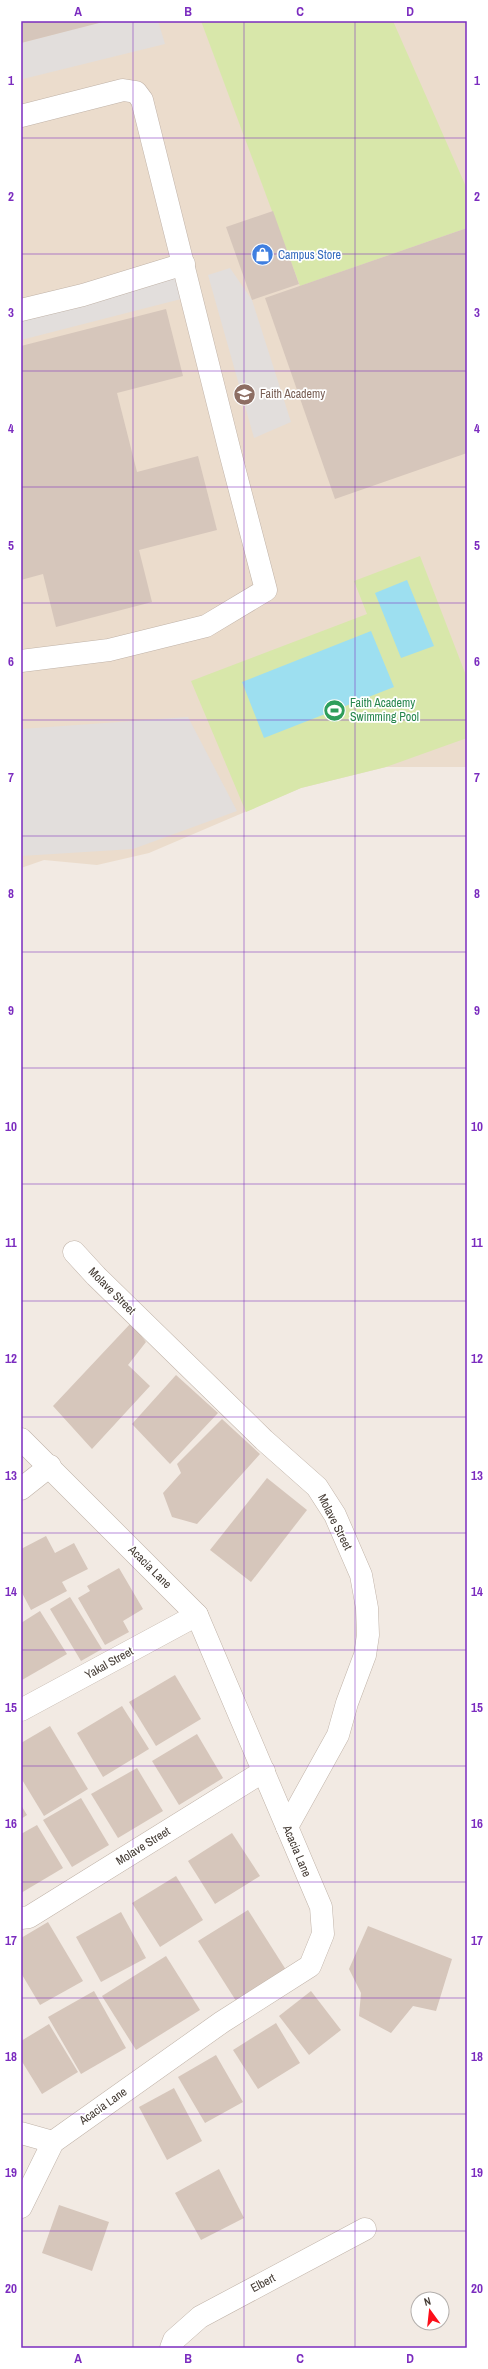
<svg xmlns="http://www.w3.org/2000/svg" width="488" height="2369" font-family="'Archivo Narrow',sans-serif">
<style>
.education{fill:#ebdccc}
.green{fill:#d8e7aa}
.parking{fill:#e2dedc}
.water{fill:#9ddff0}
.building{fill:#d6c6bb}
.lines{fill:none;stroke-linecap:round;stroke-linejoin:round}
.street-casing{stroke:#c0b3a8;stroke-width:23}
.street{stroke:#fff;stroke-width:22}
.grid{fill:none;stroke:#7b2cbf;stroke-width:1;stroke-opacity:0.55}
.labels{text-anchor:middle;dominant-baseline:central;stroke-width:3.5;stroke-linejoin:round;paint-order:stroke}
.shop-label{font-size:12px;fill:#366cbe;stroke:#fff;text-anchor:start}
.education-label{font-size:12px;fill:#785e54;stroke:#fff;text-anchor:start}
.leisure-label{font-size:12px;fill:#27864d;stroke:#fff;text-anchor:start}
.street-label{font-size:12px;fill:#433a33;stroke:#fff}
.neatline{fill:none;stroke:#7b2cbf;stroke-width:1.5}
.grid-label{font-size:13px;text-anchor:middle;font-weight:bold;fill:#7b2cbf}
</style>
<rect width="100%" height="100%" fill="#f2eae3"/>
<!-- education -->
<polygon class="education" points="21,21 467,21 467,767 386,767 301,788 149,853 97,865 44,860 21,868"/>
<!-- green -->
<g class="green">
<polygon points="201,21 393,21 467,189 467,228 300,286"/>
<polygon points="420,556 467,678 467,738 386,767 301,788 246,812 191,681 367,614 354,581"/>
</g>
<!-- parking -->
<g class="parking">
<polygon points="105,21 158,21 165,44 23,79 21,43"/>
<polygon points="230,268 252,300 291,422 254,438 208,275"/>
<polygon points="179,274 185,298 21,340 21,315"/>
<polygon points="188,717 237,811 133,849 21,856 21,729"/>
</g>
<!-- water -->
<g class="water">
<polygon points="407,580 434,646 401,658 375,593"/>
<polygon points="371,631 394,687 264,738 242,682"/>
</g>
<!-- building -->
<g class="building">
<polygon points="21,21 103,21 103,22 21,43"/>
<polygon points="273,211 299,284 252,300 226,227"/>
<polygon points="467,228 467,453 335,499 265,298"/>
<polygon points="166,309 183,376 117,393 137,472 198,456 217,530 139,550 152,602 56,627 43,574 21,580 21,346"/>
<polygon points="131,1323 146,1342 128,1365 150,1386 92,1449 53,1406"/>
<polygon points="176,1375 218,1413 170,1464 132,1424"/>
<polygon points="222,1419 260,1454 197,1524 172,1517 163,1493 181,1473 177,1464"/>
<polygon points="267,1478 307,1510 251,1582 210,1550"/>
<polygon points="46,1536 55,1553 74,1543 88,1569 62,1582 67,1591 31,1610 21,1591 21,1549"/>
<polygon points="119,1568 143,1609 123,1621 129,1632 105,1645 78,1598 90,1591 87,1586"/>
<polygon points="70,1597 102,1649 81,1661 50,1609"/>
<polygon points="40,1611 67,1654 22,1680 21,1623"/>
<polygon points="175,1675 201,1719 156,1746 129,1702"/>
<polygon points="122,1706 149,1749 103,1777 77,1733"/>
<polygon points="50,1726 88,1789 44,1816 21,1778 21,1743"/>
<polygon points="197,1734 223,1778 179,1805 152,1761"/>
<polygon points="137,1768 163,1811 118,1838 91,1794"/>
<polygon points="81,1798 109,1845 72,1867 43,1820"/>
<polygon points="21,1805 27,1815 21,1819"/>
<polygon points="37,1825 63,1868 21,1893 21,1834"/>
<polygon points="232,1833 260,1876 215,1904 188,1861"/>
<polygon points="176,1876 203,1920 160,1947 132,1903"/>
<polygon points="248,1910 288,1973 238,2004 198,1941"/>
<polygon points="121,1912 146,1958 101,1982 76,1937"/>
<polygon points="48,1922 83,1981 40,2005 21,1973 21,1938"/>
<polygon points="368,1926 452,1959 436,2011 413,2006 391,2033 359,2016 361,1993 349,1969"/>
<polygon points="166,1956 200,2010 136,2050 102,1996"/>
<polygon points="94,1991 126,2048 81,2074 48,2017"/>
<polygon points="311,1991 341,2030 309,2055 279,2016"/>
<polygon points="276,2023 300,2063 258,2089 233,2050"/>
<polygon points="49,2024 78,2072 42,2094 21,2060 21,2041"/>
<polygon points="216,2055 243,2102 205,2123 178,2077"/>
<polygon points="174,2088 202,2141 167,2160 139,2107"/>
<polygon points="219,2169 244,2218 201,2240 175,2193"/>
<polygon points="59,2205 109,2222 92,2271 42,2253"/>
</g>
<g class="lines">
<defs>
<g id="street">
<polyline points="21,116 123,90 136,92 142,100 231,456 266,590 206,626 109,650 21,661"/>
<polyline points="21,310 83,295 184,264"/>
<polyline points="74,1252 96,1276 264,1440 317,1487 335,1515 361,1575 367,1608 368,1635 365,1655 347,1703 338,1735 287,1827"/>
<polyline points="21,1439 197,1615 321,1907 323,1934 310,1966 222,2022 53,2142 21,2207"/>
<polyline points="21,1489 50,1466"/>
<polyline points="21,1710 197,1615"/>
<polyline points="21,1918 29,1917 264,1771"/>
<polyline points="21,2133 53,2142"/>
<polyline points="171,2348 174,2340 200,2317 365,2229"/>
</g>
</defs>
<!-- street casing -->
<use href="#street" class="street-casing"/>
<!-- street -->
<use href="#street" class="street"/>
</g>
<!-- grid -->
<path class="grid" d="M133 21V2348M244 21V2348M355 21V2348M21 138H467M21 254H467M21 371H467M21 487H467M21 603H467M21 720H467M21 836H467M21 952H467M21 1068H467M21 1184H467M21 1301H467M21 1417H467M21 1533H467M21 1650H467M21 1766H467M21 1882H467M21 1998H467M21 2114H467M21 2231H467"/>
<!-- icons -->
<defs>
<symbol id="shop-disc" viewBox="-11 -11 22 22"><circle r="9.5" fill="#3f7fe0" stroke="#fff"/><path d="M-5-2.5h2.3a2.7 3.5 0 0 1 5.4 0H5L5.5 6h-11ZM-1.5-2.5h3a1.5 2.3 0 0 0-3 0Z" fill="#fff"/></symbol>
<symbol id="school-disc" viewBox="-11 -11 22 22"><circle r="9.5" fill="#8d6e63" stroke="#fff"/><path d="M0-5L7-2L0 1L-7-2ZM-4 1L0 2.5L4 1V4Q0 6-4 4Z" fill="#fff"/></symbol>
<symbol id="stadium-disc" viewBox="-11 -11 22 22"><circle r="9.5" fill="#2e9e5b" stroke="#fff"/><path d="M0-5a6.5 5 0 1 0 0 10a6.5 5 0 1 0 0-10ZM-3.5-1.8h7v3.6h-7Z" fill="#fff"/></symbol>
</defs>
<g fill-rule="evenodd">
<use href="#shop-disc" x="250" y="242" width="25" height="25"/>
<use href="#school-disc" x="232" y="382" width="25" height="25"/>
<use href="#stadium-disc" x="322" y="698" width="25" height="25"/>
</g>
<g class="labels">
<!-- shop labels -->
<g class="shop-label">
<text x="278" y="255">Campus Store</text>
</g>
<!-- education labels -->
<g class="education-label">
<text x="260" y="394">Faith Academy</text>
</g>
<!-- leisure labels -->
<g class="leisure-label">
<text x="350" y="703">Faith Academy<tspan x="350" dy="14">Swimming Pool</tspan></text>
</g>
<!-- street labels -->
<g class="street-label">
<text transform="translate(112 1291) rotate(45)">Molave Street</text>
<text transform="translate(335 1522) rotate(63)">Molave Street</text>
<text transform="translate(150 1567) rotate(45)">Acacia Lane</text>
<text transform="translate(109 1663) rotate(-29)">Yakal Street</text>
<text transform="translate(143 1846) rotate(-32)">Molave Street</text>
<text transform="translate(297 1851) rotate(67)">Acacia Lane</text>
<text transform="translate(103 2106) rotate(-35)">Acacia Lane</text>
<text transform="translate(263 2283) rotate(-28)">Elbert</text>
</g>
</g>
<!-- border -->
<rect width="488" height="2369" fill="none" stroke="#ffffff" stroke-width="44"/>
<!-- north arrow -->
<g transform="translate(430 2311) rotate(345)"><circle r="19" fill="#ffffff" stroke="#b4b0ad"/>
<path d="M0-3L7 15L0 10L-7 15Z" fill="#fc0f1a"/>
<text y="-6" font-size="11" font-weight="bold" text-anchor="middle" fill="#433a33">N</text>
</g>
<rect x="22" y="22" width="444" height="2325" class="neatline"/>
<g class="grid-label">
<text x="78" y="16">A</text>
<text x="188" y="16">B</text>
<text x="300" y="16">C</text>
<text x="410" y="16">D</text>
<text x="11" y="85">1</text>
<text x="477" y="85">1</text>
<text x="11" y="201">2</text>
<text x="477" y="201">2</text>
<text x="11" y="317">3</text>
<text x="477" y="317">3</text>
<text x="11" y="433">4</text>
<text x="477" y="433">4</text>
<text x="11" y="550">5</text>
<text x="477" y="550">5</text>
<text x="11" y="666">6</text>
<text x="477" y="666">6</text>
<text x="11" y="782">7</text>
<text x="477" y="782">7</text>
<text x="11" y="898">8</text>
<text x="477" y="898">8</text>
<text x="11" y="1015">9</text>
<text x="477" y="1015">9</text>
<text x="11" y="1131">10</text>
<text x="477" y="1131">10</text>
<text x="11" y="1247">11</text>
<text x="477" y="1247">11</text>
<text x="11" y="1363">12</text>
<text x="477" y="1363">12</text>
<text x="11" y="1480">13</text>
<text x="477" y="1480">13</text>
<text x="11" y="1596">14</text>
<text x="477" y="1596">14</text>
<text x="11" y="1712">15</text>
<text x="477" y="1712">15</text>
<text x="11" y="1828">16</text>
<text x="477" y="1828">16</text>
<text x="11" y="1945">17</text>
<text x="477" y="1945">17</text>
<text x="11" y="2061">18</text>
<text x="477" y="2061">18</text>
<text x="11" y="2177">19</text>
<text x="477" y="2177">19</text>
<text x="11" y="2293">20</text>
<text x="477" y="2293">20</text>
<text x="78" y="2363">A</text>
<text x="188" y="2363">B</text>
<text x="300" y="2363">C</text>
<text x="410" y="2363">D</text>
</g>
</svg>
